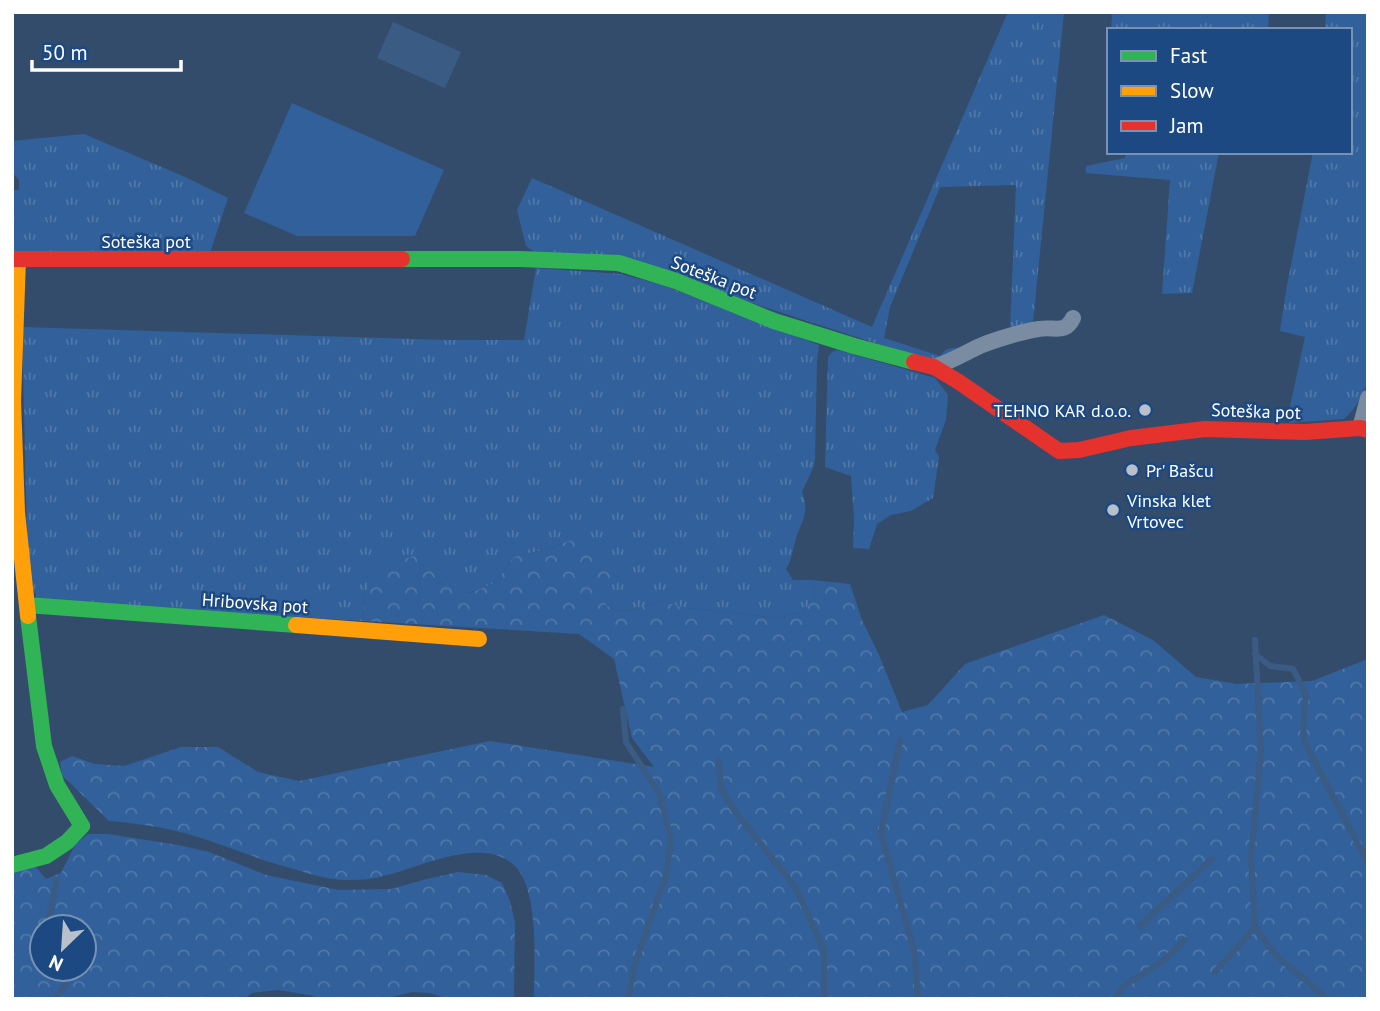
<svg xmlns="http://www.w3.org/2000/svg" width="1380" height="1011" font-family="'PT Sans',sans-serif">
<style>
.grass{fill:url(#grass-tufts)}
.forest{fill:url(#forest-crowns);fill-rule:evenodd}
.green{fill:#31609a}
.water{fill:#3a5b84}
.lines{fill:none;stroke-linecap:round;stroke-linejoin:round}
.stream{stroke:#3a5b84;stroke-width:6}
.street{stroke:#7a8ca2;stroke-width:16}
.fast{stroke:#30b455;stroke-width:16}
.slow{stroke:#ff9f0a;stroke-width:16}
.jam{stroke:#e5322d;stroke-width:16}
.poi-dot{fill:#b8c0cc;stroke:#1d4983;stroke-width:2.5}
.labels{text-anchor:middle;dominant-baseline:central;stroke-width:5;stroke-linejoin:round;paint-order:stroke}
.street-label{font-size:18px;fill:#fff;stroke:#1d4983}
.poi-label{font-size:18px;fill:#fff;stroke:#1d4983;text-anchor:start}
</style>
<defs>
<pattern id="grass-tufts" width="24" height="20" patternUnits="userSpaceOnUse" patternTransform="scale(1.75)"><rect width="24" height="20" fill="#31609a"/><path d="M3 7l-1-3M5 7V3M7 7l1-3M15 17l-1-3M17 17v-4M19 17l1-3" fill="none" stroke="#5078a9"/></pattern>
<pattern id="forest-crowns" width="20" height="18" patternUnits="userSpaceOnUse" patternTransform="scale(1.75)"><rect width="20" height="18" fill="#31609a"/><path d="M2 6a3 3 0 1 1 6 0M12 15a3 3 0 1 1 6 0" fill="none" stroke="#5078a9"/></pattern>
</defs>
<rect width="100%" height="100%" fill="#344c6c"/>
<!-- grass -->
<g class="grass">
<path d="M1008 12H1064L1033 322 1010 331 1016 185 940 187 890 307 884 338 940 356C946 347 953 347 963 349L930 361 709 289 542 257 526 246 517 210 532 178 872 327Z"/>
<polygon points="1110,12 1269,12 1268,30 1111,30 1112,16"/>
<path d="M1326 12H1368V379C1364 394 1356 408 1344 419L1289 423V411L1305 337 1280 331 1286 291 1313 152H1350V30H1325Z"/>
<polygon points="84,134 185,177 228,198 210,253 12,251 12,190 19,190 19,180 12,172 12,141"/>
<polygon points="1126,152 1219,152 1192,293 1162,294 1170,180 1086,173 1086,166 1125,158"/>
<path d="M536 268 621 274 662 285 819 345 817 361 815 459 814 466 802 492C811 515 800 522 795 542 792 552 792 560 786 569L793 580H812L815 595 804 612 778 618 685 608 662 601 629 611 616 610 607 606 571 540 547 549 514 557 495 583 468 593 453 584 429 561 365 596 363 621 38 601 28 577 22 327 447 340H524Z"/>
<polygon points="838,350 935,378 948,395 946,420 935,450 939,457 933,498 911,511 891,515 877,524 869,549 853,548 854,519 851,476 825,467 828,357 832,352"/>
</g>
<!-- forest -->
<g class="forest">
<path d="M571 540 613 572 603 598 607 606 616 610 629 611 662 601 685 608 778 618 804 612 815 595 812 580 850 584 862 620 879 655 902 712 928 705 965 664 1104 615 1153 640 1196 677 1237 684 1312 681 1368 659V999H534C534 965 540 889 514 865 481 835 419 868 383 876 373 879 361 880 351 880 328 881 305 872 283 866 251 857 220 843 188 834 162 827 136 823 109 821L62 775 60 762 72 756 95 764 124 766 181 747H218L258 772 299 781 490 741 654 767 632 738 614 659 579 634 363 621 365 596 376 568 414 556 429 561 453 584 469 593 495 583 514 557 547 549Z"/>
<path d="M88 834H108L178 845 209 852 266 875 339 890 391 889 423 880 458 872 486 875 502 883 510 901 515 923 514 999H448L430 993 412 992 384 999H321L309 995 278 990 252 993 244 999H12V872L35 866 46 879 61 873 75 845ZM42 927H84V969H42Z"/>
</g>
<!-- green -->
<polygon class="green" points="292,103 444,170 415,236 297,236 244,213"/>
<!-- water -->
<polygon class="water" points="393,22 461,52 445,88 377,58"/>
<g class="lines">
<!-- stream -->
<g class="stream">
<polyline points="1255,640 1261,752 1251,857 1255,927 1274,953 1327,999"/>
<polyline points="1255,654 1270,666 1293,669 1306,694 1303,725 1304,741 1368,863"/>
<polyline points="623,709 626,742 660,795 671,839 666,876 635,963 628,999"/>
<polyline points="900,740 881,833 915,954 918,999"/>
<polyline points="719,761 721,788 733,809 796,888 824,951 824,999"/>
<polyline points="1140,926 1212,859"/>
<polyline points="47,927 57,880"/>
<polyline points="1215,972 1255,927"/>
<polyline points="55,999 68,981 61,969"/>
<polyline points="1115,999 1123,986 1162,962 1185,940"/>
</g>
<!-- street -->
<g class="street">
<path d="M934 367C950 362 965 353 980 346 994 340 1024 331 1039 329 1054 326 1065 335 1073 318"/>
<polyline points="1360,428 1368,398"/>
</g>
<!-- fast -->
<g class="fast">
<polyline points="402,259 521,259 619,263 676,281 774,321 854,346 914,362"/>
<polyline points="27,605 296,625"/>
<polyline points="12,865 46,856 67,842 82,826 57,785 44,746 28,616"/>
</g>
<!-- slow -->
<g class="slow">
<polyline points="18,259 13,401 17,512 28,616"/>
<polyline points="296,625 479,639"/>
</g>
<!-- jam -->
<g class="jam">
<polyline points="12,259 402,259"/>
<polyline points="914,362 934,367 959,382 1059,451 1079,450 1131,438 1205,429 1305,432 1360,428 1368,430"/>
</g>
</g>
<!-- markers -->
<g class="poi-dot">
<circle cx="1145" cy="410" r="7"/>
<circle cx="1132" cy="470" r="7"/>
<circle cx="1113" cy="510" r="7"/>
</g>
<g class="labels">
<!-- street labels -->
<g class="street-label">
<text x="146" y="241">Soteška pot</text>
<text transform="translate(714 277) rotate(21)">Soteška pot</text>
<text transform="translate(1256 411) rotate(2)">Soteška pot</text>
<text transform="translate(255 603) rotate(4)">Hribovska pot</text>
</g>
<!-- poi labels -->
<g class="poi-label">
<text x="1131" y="410" text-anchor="end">TEHNO KAR d.o.o.</text>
<text x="1146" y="470">Pr' Bašcu</text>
<text x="1127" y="500">Vinska klet<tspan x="1127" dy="21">Vrtovec</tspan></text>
</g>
</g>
<!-- border -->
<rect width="1380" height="1011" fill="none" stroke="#ffffff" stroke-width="28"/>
<!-- legend -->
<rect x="1107" y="28" width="245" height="126" fill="#1d4983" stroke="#7792b5" stroke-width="2"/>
<rect x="1121" y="51" width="35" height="10" fill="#30b455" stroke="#7792b5" stroke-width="2"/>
<text x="1170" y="63" font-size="21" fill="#ffffff">Fast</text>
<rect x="1121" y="86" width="35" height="10" fill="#ff9f0a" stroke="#7792b5" stroke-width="2"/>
<text x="1170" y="98" font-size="21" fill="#ffffff">Slow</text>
<rect x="1121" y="121" width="35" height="10" fill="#e5322d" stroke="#7792b5" stroke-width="2"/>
<text x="1170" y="133" font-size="21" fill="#ffffff">Jam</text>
<!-- north arrow -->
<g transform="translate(63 948) rotate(205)"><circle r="33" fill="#1d4983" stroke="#7792b5" stroke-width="2"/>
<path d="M0-5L12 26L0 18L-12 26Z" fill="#b8c0cc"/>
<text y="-10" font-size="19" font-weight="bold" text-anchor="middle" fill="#ffffff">N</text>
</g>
<!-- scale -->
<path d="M32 60v10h149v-10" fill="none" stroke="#ffffff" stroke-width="3.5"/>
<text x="42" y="60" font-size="21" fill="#ffffff" stroke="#1d4983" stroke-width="5" paint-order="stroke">50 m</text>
</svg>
